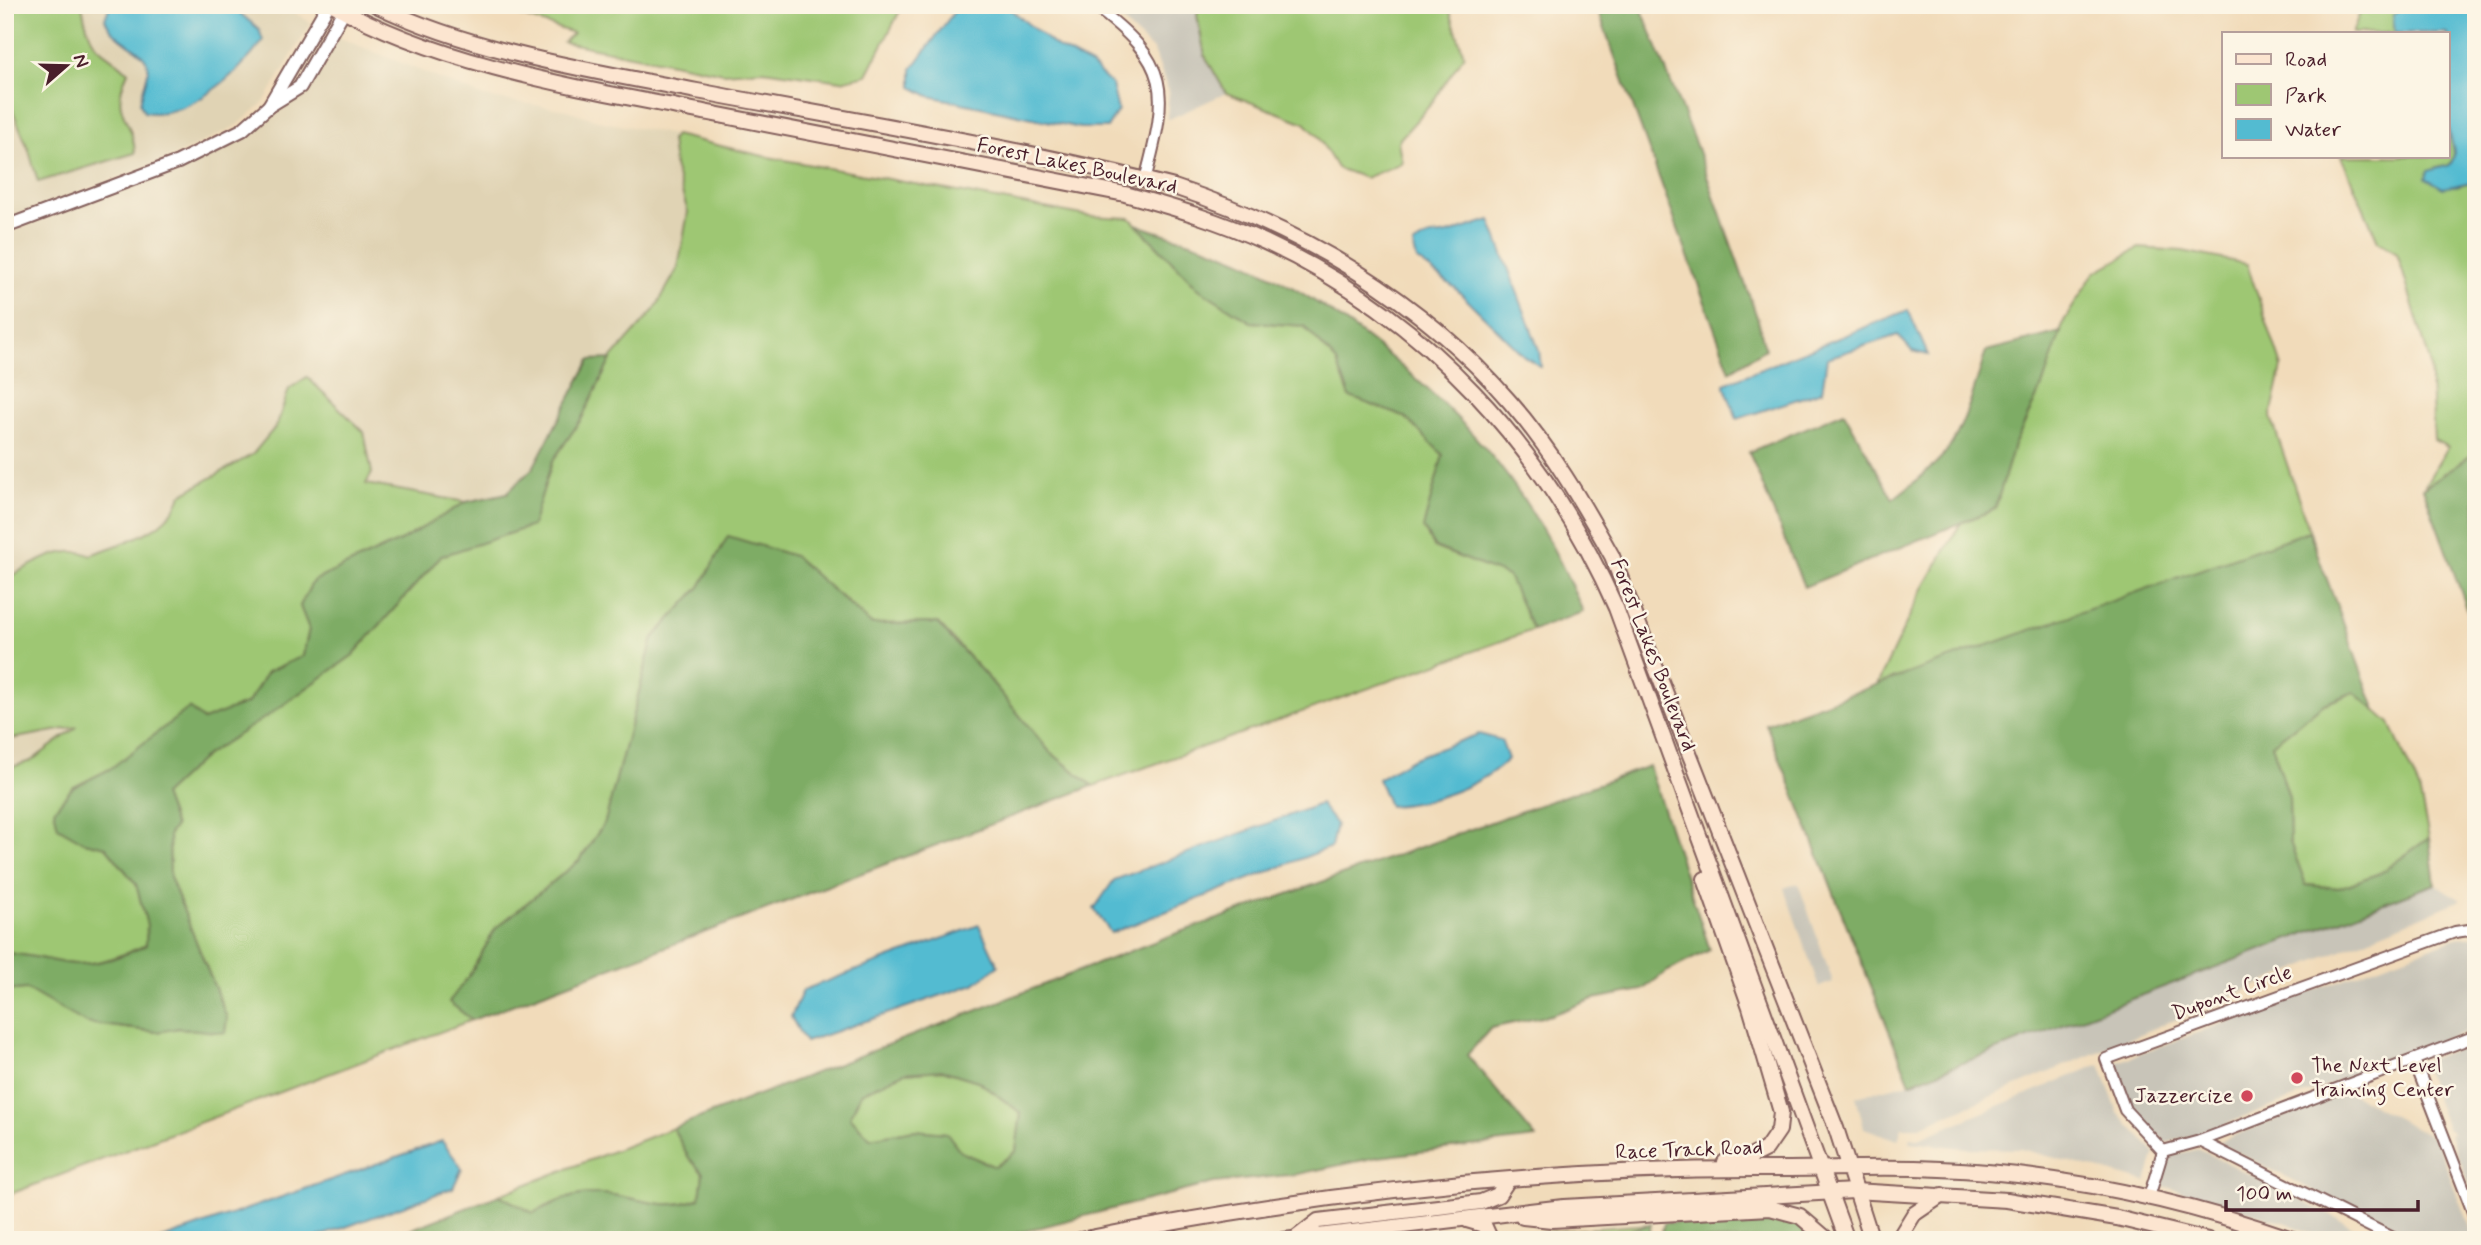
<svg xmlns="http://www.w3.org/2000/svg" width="2481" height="1245" font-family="Mynerve,sans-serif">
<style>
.built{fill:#e0d3b4}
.industrial{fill:#c8c4b8}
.green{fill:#9ec773;stroke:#74734f;stroke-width:2}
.forest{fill:#7eac65;stroke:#646648;stroke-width:2;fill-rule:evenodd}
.water{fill:#53bbd1;stroke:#4e6d7e;stroke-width:2}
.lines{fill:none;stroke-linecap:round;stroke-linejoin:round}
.minor-casing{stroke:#84615d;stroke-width:14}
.tertiary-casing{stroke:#84615d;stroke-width:16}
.secondary-casing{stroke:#84615d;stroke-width:18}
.minor{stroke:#fff;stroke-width:10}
.tertiary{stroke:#fff;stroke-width:12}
.secondary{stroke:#fce5d0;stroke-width:14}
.poi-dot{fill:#d1495b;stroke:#fcf5e5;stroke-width:2.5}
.labels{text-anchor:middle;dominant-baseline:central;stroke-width:5;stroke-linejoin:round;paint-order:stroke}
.street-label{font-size:21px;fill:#4a1f2b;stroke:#fcf5e5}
.poi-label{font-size:21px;fill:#4a1f2b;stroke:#fcf5e5;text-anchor:start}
</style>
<rect width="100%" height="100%" fill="#fcf5e5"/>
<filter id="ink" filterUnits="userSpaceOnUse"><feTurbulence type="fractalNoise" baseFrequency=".0143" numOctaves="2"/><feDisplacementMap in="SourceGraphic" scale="14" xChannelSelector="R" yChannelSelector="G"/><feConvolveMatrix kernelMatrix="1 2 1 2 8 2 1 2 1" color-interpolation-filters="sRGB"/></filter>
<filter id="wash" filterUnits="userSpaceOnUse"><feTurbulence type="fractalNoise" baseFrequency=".00686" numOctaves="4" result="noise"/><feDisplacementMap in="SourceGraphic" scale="28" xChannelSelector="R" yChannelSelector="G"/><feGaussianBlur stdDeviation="1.57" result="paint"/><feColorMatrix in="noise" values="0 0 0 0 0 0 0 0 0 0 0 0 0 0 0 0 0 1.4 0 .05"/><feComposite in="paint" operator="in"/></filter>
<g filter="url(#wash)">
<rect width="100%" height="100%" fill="#f1dbba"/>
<!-- built -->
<g class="built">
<polygon points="82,5 110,5 105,19 117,39 138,50 147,60 143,84 259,29 230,5 283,5 311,23 264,102 238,125 175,156 5,219 5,91 38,181 134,131 122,118 119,90 128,72 116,59 99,50 85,20"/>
<polygon points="338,37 484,97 567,110 603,122 675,135 671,140 674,166 688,212 678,268 655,309 611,359 590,360 533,468 507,493 466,502 365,484 364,432 307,377 290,389 277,425 253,454 181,495 177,510 139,537 90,555 75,549 48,557 5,579 5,234 181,168 245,136 306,91"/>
<polygon points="79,726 31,761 5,769 5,740"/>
</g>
<!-- industrial -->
<g class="industrial">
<polygon points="1105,5 1199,5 1197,15 1205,56 1226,93 1167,120 1169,93 1154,51"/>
<polygon points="1798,883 1833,982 1819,987 1784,888"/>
<polygon points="2435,884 2461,900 1918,1127 1902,1127 1898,1140 1864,1128 1856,1096 1910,1083"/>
<polygon points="2476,936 2476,1028 2198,1135 2166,1143 2131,1107 2115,1063 2456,938"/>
<polygon points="2476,1042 2476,1202 2450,1135 2452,1132 2448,1130 2422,1062"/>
<polygon points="2100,1064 2118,1113 2155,1153 2146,1182 2021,1149 1964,1148 1910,1142 1911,1138 1921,1138"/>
<polygon points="2348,1092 2436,1139 2474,1240 2411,1240 2217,1142"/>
<polygon points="2199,1149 2380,1240 2327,1240 2287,1223 2160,1185 2169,1156"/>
</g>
<!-- green -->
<g class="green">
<path d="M5 5H82C84 19 90 43 102 51 112 59 120 63 128 72 108 114 133 115 135 153L38 182 29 151 5 91Z"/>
<polygon points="508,5 903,5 867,75 841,81 763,70 724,73 563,42 573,33 515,14"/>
<polygon points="1199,5 1448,5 1464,55 1431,104 1398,141 1402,163 1365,178 1337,168 1317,135 1305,123 1226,93 1205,56 1197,15"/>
<polygon points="2363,5 2402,5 2393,16 2395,33 2352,33"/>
<path d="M2448 130C2453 143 2458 152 2450 165L2437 168 2455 186 2476 181V452L2423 488 2448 447 2434 440 2430 362 2397 253 2378 241 2341 156H2448Z"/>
<polygon points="675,135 763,156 1088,216 1130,218 1199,289 1251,322 1304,326 1337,362 1350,397 1405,417 1443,455 1423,528 1435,548 1509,576 1533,630 1093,786 1049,751 990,680 938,623 871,624 840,595 728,537 700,587 653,638 605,822 580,860 496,928 470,974 450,1002 472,1020 5,1196 5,991 26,989 87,1023 157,1032 179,1028 225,1032 227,1018 170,877 169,833 175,826 163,795 206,755 269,715 353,655 441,556 532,526 552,462 582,418 611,359 655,309 678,268 688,212 674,166 671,140"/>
<polygon points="2139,248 2183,251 2247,264 2282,367 2271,417 2316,550 2309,531 1877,685 1921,592 1961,523 1995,509 2014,445 2042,386 2064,321 2094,273"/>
<path d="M307 377 364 432 372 473 366 484 466 502 402 540 313 581 300 606 309 629 303 656 267 672 248 703 149 741 110 769 72 788 84 841 106 847 136 884 147 925 146 945C120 956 94 967 65 963 45 960 26 954 5 953V769L31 761 77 727 5 740V579C31 566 61 543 90 555 123 543 170 531 181 495L253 454 277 425 289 389Z"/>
<polygon points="2355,692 2390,723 2419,789 2429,838 2380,873 2339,888 2306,885 2290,842 2289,798 2272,744 2324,704"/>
<polygon points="942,1070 978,1081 1021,1113 1016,1151 995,1167 961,1152 946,1133 914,1130 870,1138 850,1117 861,1093 904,1073"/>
<path d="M673 1128 689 1158 703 1173 700 1198C657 1215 633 1192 594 1194 571 1194 553 1203 533 1213L499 1195Z"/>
<polygon points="1651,1224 1598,1240 1497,1240 1497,1236"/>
</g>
<!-- forest -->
<g class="forest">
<polygon points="1596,5 1640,5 1697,148 1758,320 1765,349 1730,371"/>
<path d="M1136 224C1165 236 1194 241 1222 253 1277 274 1327 307 1373 343 1473 422 1534 494 1583 612L1533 630 1508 576 1435 547 1423 528 1443 455 1405 417 1350 397 1337 362 1304 326 1251 322 1199 289Z"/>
<path d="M2061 332 2042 386 2014 445 1995 509 1804 587 1749 452 1844 412 1893 499C1912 484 1931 470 1946 452 1963 432 1978 377 1986 351Z"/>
<path d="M611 359 582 418 552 462 532 526 441 556 353 655 269 715 206 755 163 795 175 827 169 834 170 877 227 1018 225 1033 179 1028 157 1032 86 1023 26 989 5 991V953C26 954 45 960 65 963 94 967 121 957 146 945L147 925 136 884 106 847 84 842 58 827 54 810 72 788 110 769 189 708 203 720 248 703 267 672 303 656 309 629 300 606 313 581 402 540 466 502 507 493 533 468 590 360Z"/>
<polygon points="2476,452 2476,633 2423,488"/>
<polygon points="2309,531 2376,711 2354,692 2324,704 2272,744 2289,798 2290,842 2306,885 2339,888 2380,873 2429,838 2435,884 1910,1083 1766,724"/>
<polygon points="728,536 794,556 871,624 937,623 990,680 1049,751 1093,786 472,1020 449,1002 470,974 496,928 580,860 605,822 653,638 700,587"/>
<path d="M1649 766 1710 950 1666 972 1642 990 1593 999 1551 1015 1491 1028 1467 1055 1536 1138 1378 1157 1298 1174 1214 1183 990 1240H384L499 1195 533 1213C554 1203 571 1194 594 1194 632 1192 660 1215 700 1198L703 1173 689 1158 673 1128 1164 938ZM942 1070 978 1081 1021 1113 1016 1151 995 1167 961 1152 947 1133 914 1130 870 1138 850 1117 861 1093 904 1073Z"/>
<polygon points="1771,1216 1797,1224 1818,1240 1660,1240 1664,1223"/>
<polygon points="1651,1224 1648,1240 1598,1240"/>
<polygon points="2052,1231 2122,1240 2053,1240"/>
</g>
<!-- water -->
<g class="water">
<path d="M110 5H230L259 29 263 41C239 73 188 120 144 112L140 103C142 93 146 82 148 71 150 47 115 45 105 19Z"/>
<polygon points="959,5 1005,5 1055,46 1091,65 1112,85 1118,110 1107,128 1080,128 929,96 912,87 912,69"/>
<path d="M2402 5H2476V181L2443 188 2426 178 2428 171 2450 165C2459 151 2450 143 2448 128 2443 98 2448 64 2448 33H2395L2393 16Z"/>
<path d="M1490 220 1539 350 1541 367 1524 356 1455 288 1417 260 1413 245C1435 230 1431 239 1451 233 1464 229 1476 224 1490 220Z"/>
<polygon points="1908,310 1928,355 1912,351 1898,335 1827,358 1822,391 1737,419 1724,384"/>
<path d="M1479 734 1501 740 1508 759C1480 787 1428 804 1389 806L1378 779 1414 758Z"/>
<polygon points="1320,804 1336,824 1331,847 1111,933 1094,909 1114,880"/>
<polygon points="979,925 998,966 974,984 805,1042 791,1017 803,990"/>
<polygon points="442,1141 462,1168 453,1188 310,1240 159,1240"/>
</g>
</g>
<g filter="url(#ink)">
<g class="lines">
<defs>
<g id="minor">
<path d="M1093 5C1172 64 1169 90 1145 180"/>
<polyline points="2414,1060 2476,1220"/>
<polyline points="2200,1141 2397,1240"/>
<polyline points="2163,1151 2200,1141 2476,1036"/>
<polyline points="2149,1197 2163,1151 2125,1110 2106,1059 2455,932 2476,929"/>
</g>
<g id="tertiary">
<polyline points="269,106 328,5"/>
<polyline points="5,227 178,162 242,130 269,106 300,87 347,5"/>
</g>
<g id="secondary">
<path d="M334 5C443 67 587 89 709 113 848 140 986 167 1125 194 1172 207 1220 221 1265 242 1426 317 1545 447 1616 608L1847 1240"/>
<path d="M376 5C473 52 592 71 697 91 856 121 1018 147 1174 187 1302 229 1421 299 1510 402 1551 449 1582 502 1612 556L1836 1128 1872 1240"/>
<polyline points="1705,879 1750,1007 1781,1112 1779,1130 1766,1149 1752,1156 1725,1162"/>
<polyline points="1523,1217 1552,1220 1770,1208 1800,1216 1828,1240"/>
<polyline points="1467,1220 1484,1225 1489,1236"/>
<polyline points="1296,1238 1318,1221 1481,1202 1498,1195 1508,1180"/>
<path d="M1080 1240C1309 1194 1546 1167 1779 1169 1833 1169 1886 1166 1940 1169 2061 1174 2181 1200 2295 1240"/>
<polyline points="1284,1240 1564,1207 1854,1191 2007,1200 2117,1218 2208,1240"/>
<polyline points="1898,1240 1914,1214 1942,1195"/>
</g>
</defs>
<!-- minor casing -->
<use href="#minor" class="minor-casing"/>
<!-- tertiary casing -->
<use href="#tertiary" class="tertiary-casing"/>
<!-- secondary casing -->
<use href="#secondary" class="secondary-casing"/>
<!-- minor -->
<use href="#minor" class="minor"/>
<!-- tertiary -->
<use href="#tertiary" class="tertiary"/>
<!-- secondary -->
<use href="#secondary" class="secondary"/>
</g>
</g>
<!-- markers -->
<g class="poi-dot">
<circle cx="2297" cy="1078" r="7"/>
<circle cx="2247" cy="1096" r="7"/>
</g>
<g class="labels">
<!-- street labels -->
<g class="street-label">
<text transform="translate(1077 166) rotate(12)">Forest Lakes Boulevard</text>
<text transform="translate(1653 655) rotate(69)">Forest Lakes Boulevard</text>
<text transform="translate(2232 993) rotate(-20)">Dupont Circle</text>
<text transform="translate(1689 1150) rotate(-2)">Race Track Road</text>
</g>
<!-- poi labels -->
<g class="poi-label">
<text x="2311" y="1066">The Next Level<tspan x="2311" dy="24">Training Center</tspan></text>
<text x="2233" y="1096" text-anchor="end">Jazzercize</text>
</g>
</g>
<!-- margin -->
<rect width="2481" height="1245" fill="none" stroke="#fcf5e5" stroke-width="28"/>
<!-- legend -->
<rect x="2222" y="32" width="228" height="126" fill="#fcf5e5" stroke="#b59f9b" stroke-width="2"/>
<rect x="2236" y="54" width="35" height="10" fill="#fce5d0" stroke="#b59f9b" stroke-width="2"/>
<text x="2285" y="66" font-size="21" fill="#4a1f2b">Road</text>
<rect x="2236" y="84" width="35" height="21" fill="#9ec773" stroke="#b59f9b" stroke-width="2"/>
<text x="2285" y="102" font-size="21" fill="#4a1f2b">Park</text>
<rect x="2236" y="119" width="35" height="21" fill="#53bbd1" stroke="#b59f9b" stroke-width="2"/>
<text x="2285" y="136" font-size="21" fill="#4a1f2b">Water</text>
<!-- north arrow -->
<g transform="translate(66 66) rotate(70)" stroke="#fcf5e5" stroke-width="5" paint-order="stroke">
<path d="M0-5L12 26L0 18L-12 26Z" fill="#4a1f2b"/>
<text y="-10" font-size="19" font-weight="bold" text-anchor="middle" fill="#4a1f2b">N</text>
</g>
<!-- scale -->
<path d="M2226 1200v10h192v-10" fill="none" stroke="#4a1f2b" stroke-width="3.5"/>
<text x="2236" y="1200" font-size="21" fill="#4a1f2b" stroke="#fcf5e5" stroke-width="5" paint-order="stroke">100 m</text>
</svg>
